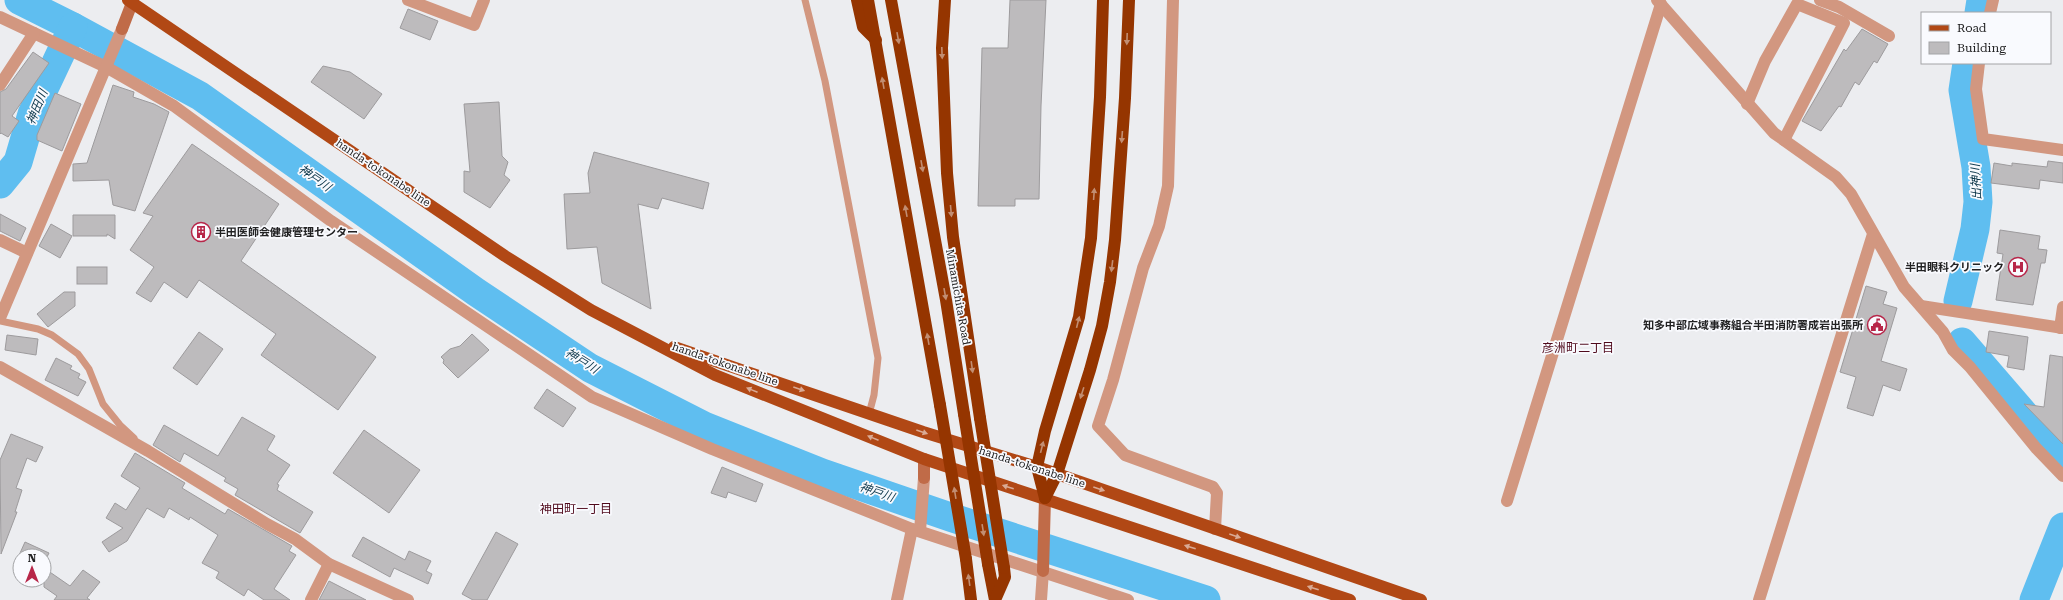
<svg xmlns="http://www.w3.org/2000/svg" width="2063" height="600" font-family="'Roboto Serif','Noto Sans JP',serif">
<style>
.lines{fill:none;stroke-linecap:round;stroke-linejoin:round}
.river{stroke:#5fbef0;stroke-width:29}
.building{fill:#bdbbbd;stroke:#9d9b9d}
.lane{stroke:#d29780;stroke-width:7}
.street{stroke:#d29780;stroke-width:12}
.secondary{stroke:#c06b48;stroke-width:12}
.primary{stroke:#b14815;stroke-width:12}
.highway{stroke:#953500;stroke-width:12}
.highway-bridge{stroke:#953500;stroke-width:12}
.oneway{fill:#c28e72}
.oneway2{fill:#d9aa95}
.labels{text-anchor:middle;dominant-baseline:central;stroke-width:3.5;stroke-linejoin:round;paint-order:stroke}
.street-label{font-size:11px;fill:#222223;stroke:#f9fafe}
.poi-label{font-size:11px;font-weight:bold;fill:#222223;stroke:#f9fafe;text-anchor:end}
.water-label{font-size:12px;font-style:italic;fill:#0d374b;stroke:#f9fafe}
.neighbourhood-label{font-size:12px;fill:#4f091b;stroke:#f9fafe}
</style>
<rect width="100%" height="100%" fill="#ecedf0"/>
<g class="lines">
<!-- river -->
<g class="river">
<polyline points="19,0 73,27 200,96 476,292 590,368 704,426 822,473 953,518 1206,600"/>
<polyline points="1979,13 1981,0"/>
<polyline points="0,184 18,162 32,114 73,27"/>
<polyline points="1958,301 1975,229 1978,202 1976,167 1963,90 1967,63"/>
<polyline points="1962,342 2063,459"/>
<polyline points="2034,600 2063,527"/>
</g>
</g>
<!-- building -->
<g class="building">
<polygon points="1010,0 1046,0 1041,106 1039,199 1015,199 1015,206 978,206 982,48 1008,48"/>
<polygon points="408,9 438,21 430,40 400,28"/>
<polygon points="1862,29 1888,44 1877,63 1874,61 1859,85 1855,82 1841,107 1839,106 1821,131 1802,121 1844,49 1846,51"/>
<polygon points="33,52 49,63 12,116 19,121 8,137 1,133 0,134 0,92 6,89"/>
<polygon points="323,66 350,72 382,94 364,119 311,82"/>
<polygon points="113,85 134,92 133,97 154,104 169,112 135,211 113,205 109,180 73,181 73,164 87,163"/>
<polygon points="55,93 81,104 62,151 37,140 37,135"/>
<polygon points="499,102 502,156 508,162 504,175 510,180 490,208 464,192 464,171 470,172 464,104"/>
<polygon points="192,144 279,204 241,261 376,357 338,410 261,355 276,334 199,280 187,298 164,282 151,302 136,293 154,267 130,250 153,216 143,213"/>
<polygon points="594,152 709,183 703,209 662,198 658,209 638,204 651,309 602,283 597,247 567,249 564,194 590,193 588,173"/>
<polygon points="2048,161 2063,163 2063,183 2040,180 2039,189 1991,183 1994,163 2012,166 2012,163 2047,167"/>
<polygon points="0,214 26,228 20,241 0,231"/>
<polygon points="73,215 115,215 115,239 107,234 107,236 73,236"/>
<polygon points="51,224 72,236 60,258 39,246"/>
<polygon points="2000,230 2040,236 2038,249 2047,250 2045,263 2041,263 2033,305 1996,300 2003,254 1997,253"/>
<rect x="77" y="267" width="30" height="17"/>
<polygon points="1866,286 1887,292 1883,304 1897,308 1881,361 1907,369 1900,391 1883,385 1873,416 1847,408 1856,377 1840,372"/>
<polygon points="64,292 75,292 75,306 48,327 37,314"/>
<polygon points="1989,331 2028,337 2024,370 2007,367 2009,356 1986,352"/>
<polygon points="199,332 223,349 197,385 173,368"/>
<polygon points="472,334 489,350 458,378 443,363 444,360 441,357 450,349 460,346"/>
<polygon points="7,335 38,339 36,355 5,350"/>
<polygon points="2050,355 2063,357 2063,444 2024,404 2044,407"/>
<polygon points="56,358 72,366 70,369 80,374 78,378 86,382 78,396 45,380"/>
<polygon points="547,389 576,408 563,427 534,408"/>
<polygon points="242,417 275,436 267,450 290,465 277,484 279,485 277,490 313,512 300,533 235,495 238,489 224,481 226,478 184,453 180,462 153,445 164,425 218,456"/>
<polygon points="364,430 420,470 389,513 333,473"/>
<polygon points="11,434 43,447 36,462 27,458 16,488 22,490 15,512 17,512 1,554 0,460"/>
<polygon points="135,453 185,483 182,488 225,514 228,509 292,546 289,551 296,555 274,589 290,600 264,600 248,589 244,596 216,578 219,572 202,563 218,535 190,517 189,520 169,508 164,518 147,508 127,541 109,552 102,542 123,528 106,518 115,503 126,510 140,488 121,476"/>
<polygon points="722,467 763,484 756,502 728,492 726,498 711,493"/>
<polygon points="496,532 518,544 487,600 473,600 462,594"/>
<polygon points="363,537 405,560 409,551 431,561 426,571 432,574 428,584 394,568 390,577 352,556"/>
<polygon points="25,542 49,553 44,563 44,556 20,556 20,564 16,562"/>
<polygon points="44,568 70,586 83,570 100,582 87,598 90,600 54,600 57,596 44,587"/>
<polygon points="329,581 366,600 319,600"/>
</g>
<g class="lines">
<!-- lane -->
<g class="lane">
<polyline points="805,0 825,81 878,358 874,395 869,414"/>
<polyline points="0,321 38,329 52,335 78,354 89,369 103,404 120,425 134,438"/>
</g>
<!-- street -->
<g class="street">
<polyline points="408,0 474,25 484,0"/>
<polyline points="1173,0 1168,186 1159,226 1143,268 1113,380 1098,426 1125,455 1213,487 1217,493 1215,529"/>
<polyline points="1657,0 1774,133 1836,177 1851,194 1904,287 1943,332 1953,350 1970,367 2036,448 2063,476"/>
<polyline points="1820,0 1839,7 1889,36"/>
<polyline points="1990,13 1993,0"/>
<polyline points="0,17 106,67 174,106 331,221 592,397 712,449 912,529 1128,600"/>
<polyline points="1979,63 1976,89 1983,139 2063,150"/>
<polyline points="0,85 34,33"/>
<polyline points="1747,104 1765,61 1797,4 1844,23 1784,140"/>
<polyline points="0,240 27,253"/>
<polyline points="1921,306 2063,328"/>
<polyline points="0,318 122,29"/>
<polyline points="2060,328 2063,307"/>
<polyline points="0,367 148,451 267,524 295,539 329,564 408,600"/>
<polyline points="1507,501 1661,4"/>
<polyline points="920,531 924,478"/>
<polyline points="311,600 329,564"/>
<polyline points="897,600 912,529"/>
<polyline points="1041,600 1043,571"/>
<polyline points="1759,600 1873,234"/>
</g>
<!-- secondary -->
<g class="secondary">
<polyline points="122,29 132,3"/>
<polyline points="924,459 924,478"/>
<polyline points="1043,571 1045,498"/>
</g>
<!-- primary -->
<g class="primary">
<polyline points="128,0 505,256 591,310 715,375 924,459 1350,600"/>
<polyline points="674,347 923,432 1037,467 1421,600"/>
</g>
<!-- highway -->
<g class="highway">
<polyline points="857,0 863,27 876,40"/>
<polyline points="868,0 940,405"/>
<polyline points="891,0 946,300 964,414"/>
<polyline points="945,0 942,48 947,173 953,237 980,418"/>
<polyline points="1045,498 1057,474 1090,370 1102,326 1110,282 1115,240 1125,98 1129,0"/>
<polyline points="1045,498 1037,467 1045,431 1079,317 1091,238 1100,97 1103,0"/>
<polyline points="966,559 971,600"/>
<polyline points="988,564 995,600"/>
<polyline points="995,600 1005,577 1004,568"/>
</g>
<!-- highway-bridge -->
<g class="highway-bridge">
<polyline points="940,405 966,559"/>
<polyline points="964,414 988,564"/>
<polyline points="980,418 1004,568"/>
</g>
</g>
<!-- one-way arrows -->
<defs><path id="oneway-solid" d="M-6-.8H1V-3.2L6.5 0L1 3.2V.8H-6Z"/></defs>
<g class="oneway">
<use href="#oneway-solid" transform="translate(898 38) rotate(80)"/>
<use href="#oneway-solid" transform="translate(1127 39) rotate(92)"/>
<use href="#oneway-solid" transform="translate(942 53) rotate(88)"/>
<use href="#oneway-solid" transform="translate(883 83) rotate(-100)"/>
<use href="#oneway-solid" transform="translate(1122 137) rotate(94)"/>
<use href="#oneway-solid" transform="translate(922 166) rotate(80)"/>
<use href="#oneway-solid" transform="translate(1094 194) rotate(-86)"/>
<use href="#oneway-solid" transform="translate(906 211) rotate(-100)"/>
<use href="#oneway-solid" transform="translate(951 211) rotate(85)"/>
<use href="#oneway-solid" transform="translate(1112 266) rotate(97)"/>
<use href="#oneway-solid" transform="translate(945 294) rotate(80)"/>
<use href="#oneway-solid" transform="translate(1078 322) rotate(-76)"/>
<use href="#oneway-solid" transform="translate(928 339) rotate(-100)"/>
<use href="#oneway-solid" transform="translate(972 367) rotate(82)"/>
<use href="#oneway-solid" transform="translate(1082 393) rotate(108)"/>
<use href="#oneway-solid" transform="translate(1042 447) rotate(-76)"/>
<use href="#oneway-solid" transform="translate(955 493) rotate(-99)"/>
<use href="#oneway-solid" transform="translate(983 530) rotate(81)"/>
<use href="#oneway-solid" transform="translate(969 580) rotate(-98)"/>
</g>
<g class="oneway2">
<use href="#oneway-solid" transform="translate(799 389) rotate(19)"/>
<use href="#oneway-solid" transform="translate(752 390) rotate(-158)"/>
<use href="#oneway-solid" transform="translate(922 432) rotate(19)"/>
<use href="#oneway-solid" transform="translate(873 438) rotate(-158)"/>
<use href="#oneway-solid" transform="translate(1008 487) rotate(-163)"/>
<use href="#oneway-solid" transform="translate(1099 489) rotate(19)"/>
<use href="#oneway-solid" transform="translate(1235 536) rotate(19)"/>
<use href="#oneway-solid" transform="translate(1190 547) rotate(-162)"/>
<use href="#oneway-solid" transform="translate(1313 588) rotate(-162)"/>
</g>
<!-- icons -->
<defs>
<symbol id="building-ring" viewBox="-11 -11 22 22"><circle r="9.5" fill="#f9fafe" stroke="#b72649" stroke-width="1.5"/><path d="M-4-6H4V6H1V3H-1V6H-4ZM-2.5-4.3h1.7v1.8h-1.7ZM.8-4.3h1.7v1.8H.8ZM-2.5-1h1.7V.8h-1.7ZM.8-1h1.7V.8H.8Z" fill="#b72649"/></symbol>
<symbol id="hospital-ring" viewBox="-11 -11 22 22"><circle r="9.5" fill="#f9fafe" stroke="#b72649" stroke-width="1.5"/><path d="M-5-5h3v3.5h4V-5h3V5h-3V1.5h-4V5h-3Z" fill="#b72649"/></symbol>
<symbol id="civic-ring" viewBox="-11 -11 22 22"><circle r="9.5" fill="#f9fafe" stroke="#b72649" stroke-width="1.5"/><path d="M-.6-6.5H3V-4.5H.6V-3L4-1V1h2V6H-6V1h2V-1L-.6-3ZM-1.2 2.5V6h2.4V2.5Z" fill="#b72649"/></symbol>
</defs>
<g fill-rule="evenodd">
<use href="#building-ring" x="190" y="221" width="22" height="22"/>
<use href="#hospital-ring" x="2007" y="256" width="22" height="22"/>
<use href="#civic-ring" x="1866" y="314" width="22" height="22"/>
</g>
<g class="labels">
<!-- street labels -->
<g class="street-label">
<text transform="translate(383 173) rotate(34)">handa-tokonabe line</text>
<text transform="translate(958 297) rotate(80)">Minamichita Road</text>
<text transform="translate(725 364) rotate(19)">handa-tokonabe line</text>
<text transform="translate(1032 467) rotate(18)">handa-tokonabe line</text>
</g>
<!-- poi labels -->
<g class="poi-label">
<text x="215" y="232" text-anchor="start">半田医師会健康管理センター</text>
<text x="2004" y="267">半田眼科クリニック</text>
<text x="1863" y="325">知多中部広域事務組合半田消防署成岩出張所</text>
</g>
<!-- water labels -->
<g class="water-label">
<text transform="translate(37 107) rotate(-67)">神田川</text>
<text transform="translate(315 178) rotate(35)">神戸川</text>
<text transform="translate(1976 182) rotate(-93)">出神川</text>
<text transform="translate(582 361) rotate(32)">神戸川</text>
<text transform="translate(877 492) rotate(19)">神戸川</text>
</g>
<!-- neighbourhood labels -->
<g class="neighbourhood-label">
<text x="1578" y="348">彦洲町二丁目</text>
<text x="576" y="509">神田町一丁目</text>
</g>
</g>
<!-- legend -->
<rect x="1921" y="12" width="130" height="52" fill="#f9fafe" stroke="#a3a4a6"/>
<rect x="1929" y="25" width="20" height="6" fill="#b14815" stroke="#a3a4a6"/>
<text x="1957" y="32" font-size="12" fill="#222223">Road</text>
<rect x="1929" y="42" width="20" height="12" fill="#bdbbbd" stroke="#a3a4a6"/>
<text x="1957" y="52" font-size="12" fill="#222223">Building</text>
<!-- north arrow -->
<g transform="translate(32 568)"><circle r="19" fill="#f9fafe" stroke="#a3a4a6"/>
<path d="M0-3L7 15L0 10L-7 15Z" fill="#b72649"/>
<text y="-6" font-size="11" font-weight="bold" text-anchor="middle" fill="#222223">N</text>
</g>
</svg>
